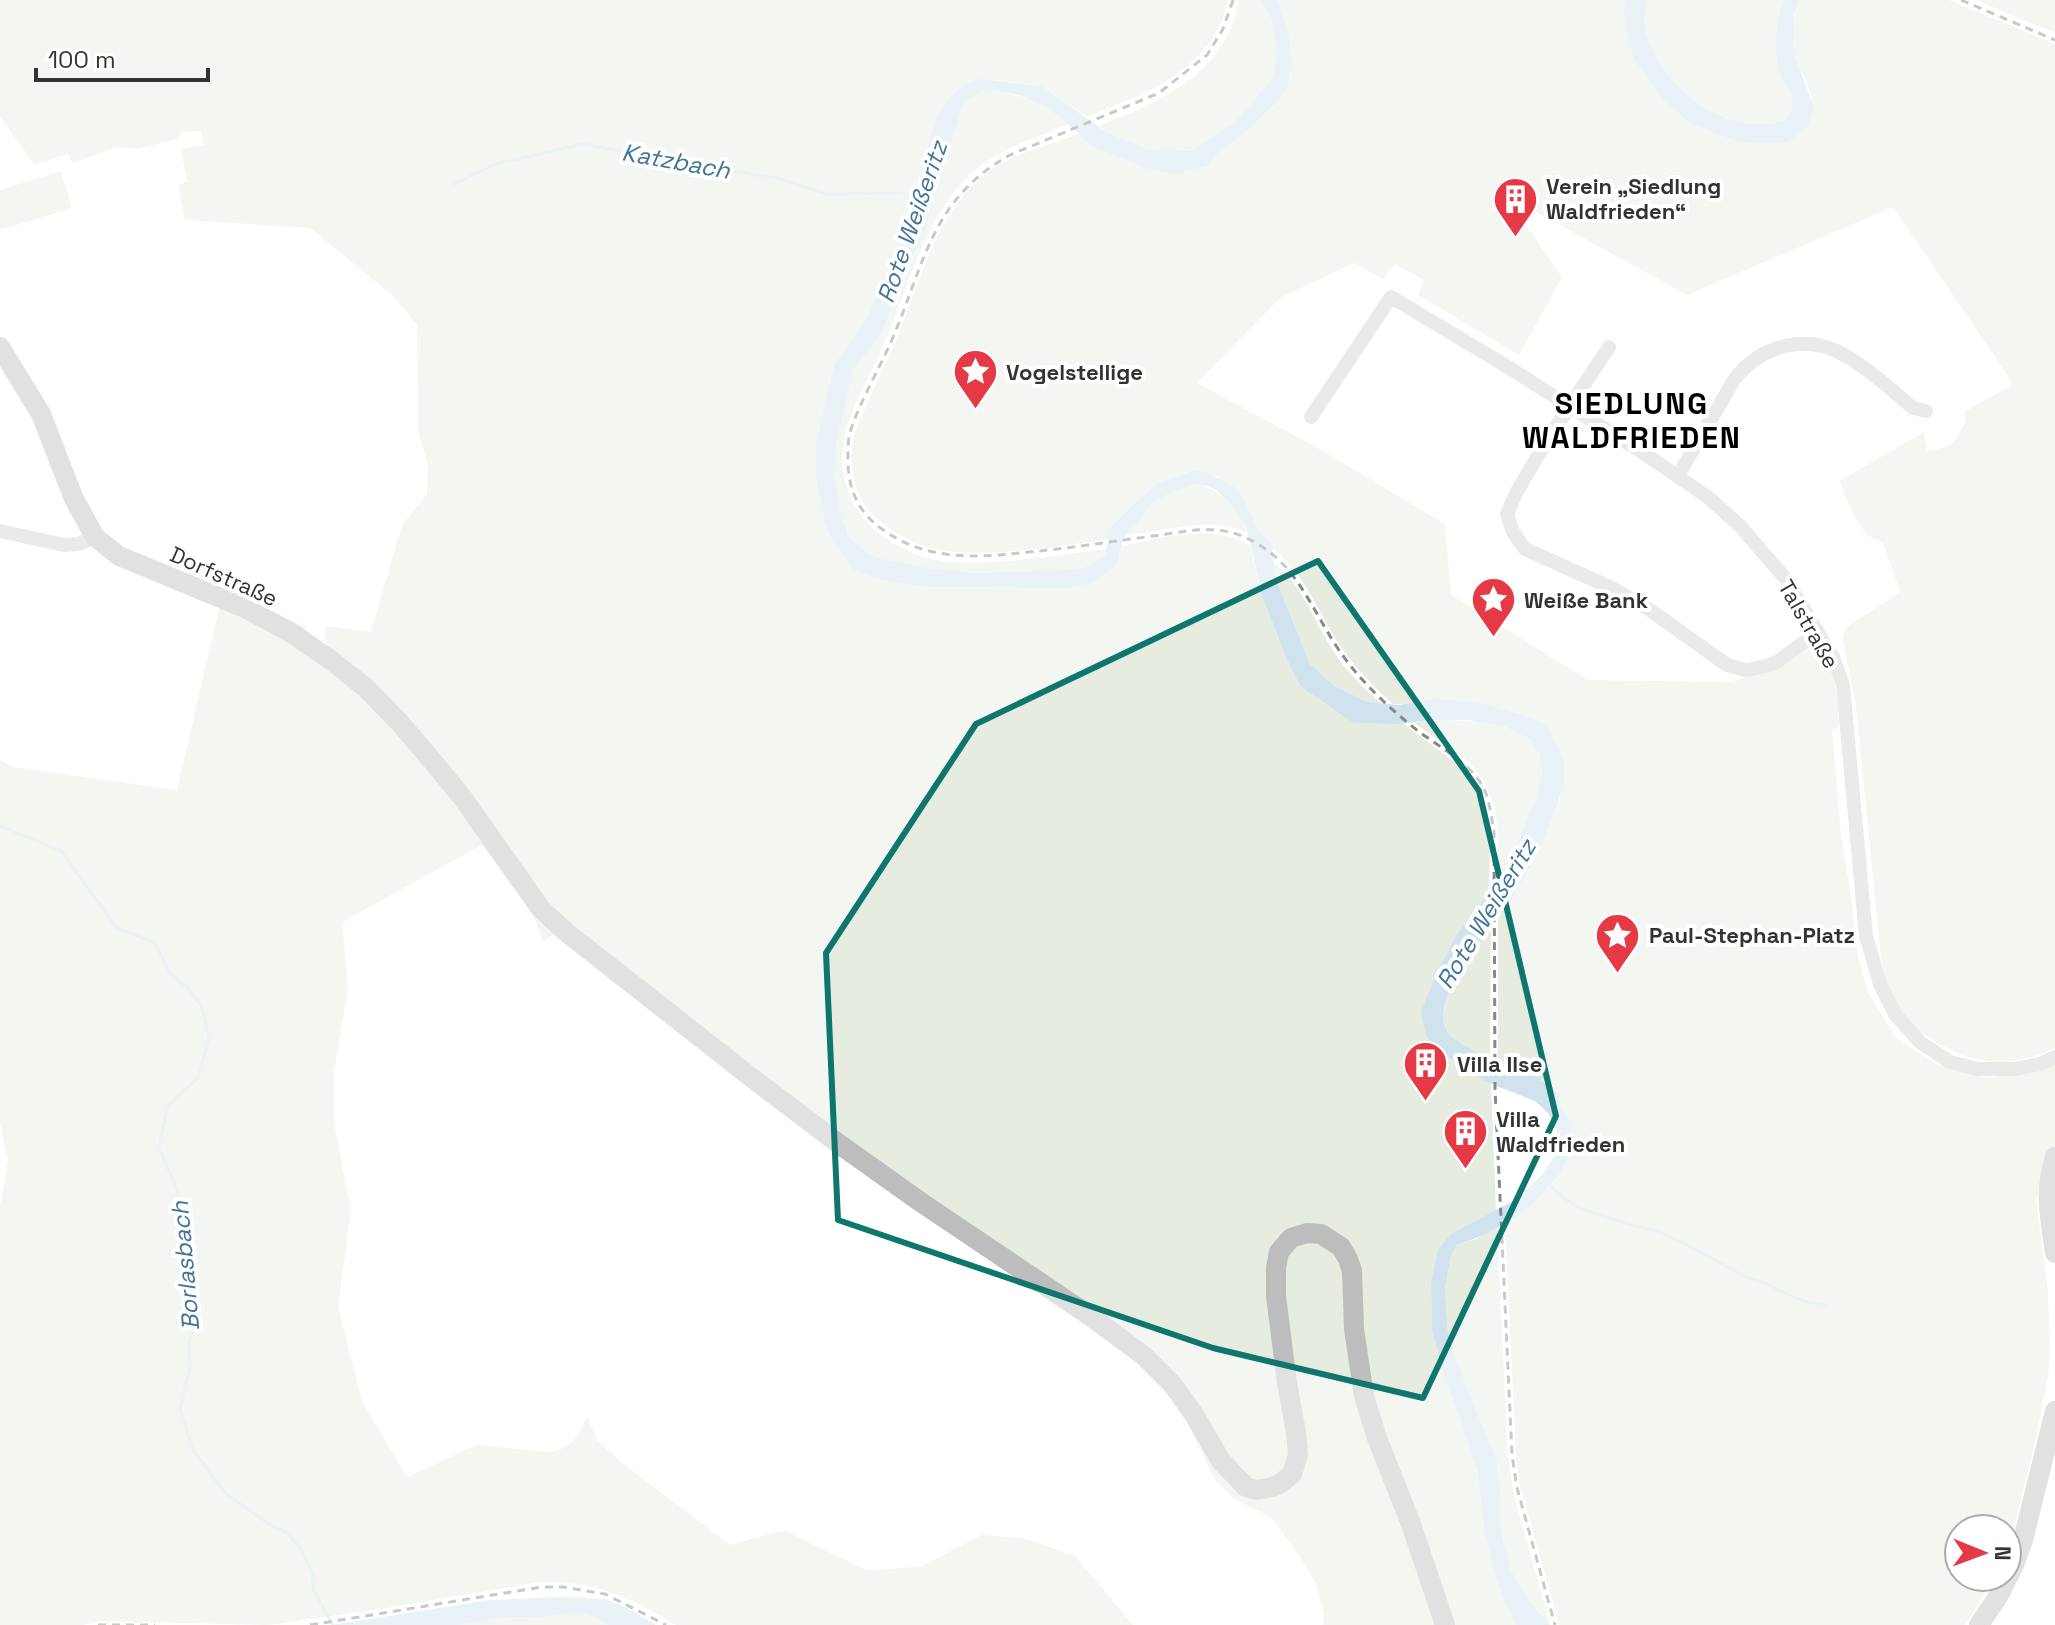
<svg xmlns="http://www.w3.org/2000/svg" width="2055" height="1625" font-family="'Space Grotesk',sans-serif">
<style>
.green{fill:#e6ecdf}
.water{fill:#cfe2ee}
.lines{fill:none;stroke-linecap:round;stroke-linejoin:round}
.stream{stroke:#cfe2ee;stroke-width:3}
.street{stroke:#d0d0d0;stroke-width:14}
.secondary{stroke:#bdbdbd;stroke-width:20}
.rail{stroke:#888;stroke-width:3;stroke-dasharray:8 6;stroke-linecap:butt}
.marked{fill:none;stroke:#0f766e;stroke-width:6;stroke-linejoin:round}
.labels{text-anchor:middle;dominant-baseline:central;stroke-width:8;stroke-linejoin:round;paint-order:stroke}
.poi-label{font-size:22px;font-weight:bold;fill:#333;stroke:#fff;text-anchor:start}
.street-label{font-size:22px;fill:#333;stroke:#fff}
.water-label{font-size:24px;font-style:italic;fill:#3f7597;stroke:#fff}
.district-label{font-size:30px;font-weight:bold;letter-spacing:2px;fill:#000;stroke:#fff}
</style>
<rect width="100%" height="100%" fill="#fff"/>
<!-- green -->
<g class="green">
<path d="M0 0H1228C1225 10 1223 21 1218 29 1192 79 1135 97 1087 117L1042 86 996 80 965 84 919 182 904 233 867 318 834 365 816 444V480L825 523 832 541 853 569 873 578 925 587 1067 588 1094 583 1116 565 1122 546C1161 538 1214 522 1250 546 1260 595 1278 641 1300 686L1404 724 1464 769 1479 789 1486 812 1490 834 1489 892 1455 937 1435 977 1439 1051 1491 1084 1496 1210 1452 1233 1431 1283 1432 1330 1446 1383 1459 1415 1478 1473 1482 1502 1507 1608 1517 1625H1323L1324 1613 1316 1584 1299 1555 1272 1518 1231 1497 1214 1478 1181 1409 1155 1379 1121 1348 565 942 553 935 543 942 533 915 482 845 342 922 348 988 334 1072V1122L351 1211 338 1307 362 1401 407 1477 476 1445 550 1452C573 1448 579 1435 587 1416L598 1441 620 1461 730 1545 784 1530 866 1570 920 1567 981 1535 1023 1538 1075 1556 1133 1625H676C626 1596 601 1582 541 1582L381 1609 268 1625 101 1621 82 1625H0V1206L8 1161 0 1123V760L13 767 177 790 224 587 307 628 302 633 329 651 325 638 326 626 371 632 402 525 427 494 428 466 419 434 418 423 417 325 392 295 310 228 185 220 178 185 187 182 181 149 203 145 201 131 182 132 179 139 136 149 117 147 73 163 68 154 35 165 0 117Z"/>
<path d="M1240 0H1261L1272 20 1278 54 1272 79 1236 121 1192 151 1147 149 1106 132 1099 126C1150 105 1199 87 1228 35 1233 25 1236 11 1240 0Z"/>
<path d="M1278 0H1625L1623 14 1664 101 1691 124 1736 141 1768 144 1788 142 1814 107C1811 97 1808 85 1804 76 1800 68 1795 61 1793 52 1790 36 1794 15 1799 0H1949L2055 44V1048C2032 1059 2002 1066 1977 1059 1944 1051 1910 1030 1894 999 1887 986 1884 973 1881 958L1856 706 1843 640 1845 628 1900 592 1883 543 1867 535 1854 516 1839 481 1924 432 1927 451 1950 446 1966 422 1964 412 2012 385 2008 376 1893 207 1687 295 1505 195 1562 277 1519 355 1418 295 1424 280 1395 264 1383 279 1354 263 1280 298 1197 383 1316 447 1445 524 1451 595 1588 680 1730 682 1778 668 1804 649 1818 647 1825 652 1829 660 1837 696 1839 727 1832 730 1841 835 1851 896 1858 957 1868 992 1896 1038 1936 1064 1987 1078 2044 1068 2055 1064V1146L2036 1199 2048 1291 2050 1354 2048 1377 2033 1452 2013 1530 2007 1546V1529H1959V1577H1995L1965 1625H1559L1520 1485 1516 1456 1505 1223 1561 1172 1570 1121 1561 1106 1558 1092 1539 1081 1550 1078C1543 1076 1537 1076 1530 1075 1519 1074 1508 1068 1498 1063V917L1518 890 1541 844 1560 801 1564 765 1547 725 1522 715 1478 702 1393 704C1373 687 1354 666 1339 644 1316 609 1306 575 1272 548L1271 544 1259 532 1245 501 1218 477 1207 472 1194 470 1158 483 1111 527 1109 539C1060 546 974 561 928 547 912 543 898 535 885 525 856 505 848 473 853 440 855 430 860 420 864 411 873 389 884 367 894 345 919 286 935 211 989 171 1015 153 1049 145 1079 134L1090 145 1209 165 1217 154 1251 128 1273 107 1291 59 1289 36Z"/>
<path d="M1646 0H1783C1776 25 1773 41 1778 68 1783 90 1801 96 1787 120 1729 140 1660 87 1646 32 1643 22 1646 10 1646 0Z"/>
<polygon points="1976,0 2055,0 2055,33 1978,1"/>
<path d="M992 90C1021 95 1048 104 1069 124 1041 136 1011 145 986 162 930 199 911 281 886 339 873 371 853 401 845 434 838 461 844 493 861 515 877 536 905 553 931 559 980 569 1057 555 1107 549L1105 556 1086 567 1068 570 974 573 928 568 878 558 864 550 848 536 840 509 834 476 835 443 853 370 880 336 922 237 964 102 982 91Z"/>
<polygon points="61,171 72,208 0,230 0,190"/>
<path d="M1197 484C1219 489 1243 510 1247 532 1209 517 1164 530 1124 536L1136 525 1151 503 1173 492Z"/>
<path d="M1273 563C1301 582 1313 618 1330 646 1343 668 1362 687 1381 703L1368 702 1334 686 1310 664 1275 577Z"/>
<path d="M1429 720C1455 720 1511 720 1530 740 1537 747 1544 764 1543 774 1542 798 1511 860 1497 882L1498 832 1495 810 1487 786 1470 762 1414 723Z"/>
<path d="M1491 927 1490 1059C1478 1053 1462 1046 1452 1037 1425 1010 1473 949 1491 927Z"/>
<polygon points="1497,1228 1508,1457 1513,1491 1550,1625 1526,1597 1510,1568 1499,1523 1500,1493 1497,1461 1465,1383 1448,1333 1445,1289 1451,1255 1457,1245 1476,1239"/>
<polygon points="565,1613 586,1613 608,1625 457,1625 509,1617 539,1618"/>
</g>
<!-- water -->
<g class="water">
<path d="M1261 0H1278L1289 36 1291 59 1288 86 1273 106 1251 128 1217 154 1209 165 1175 174 1145 168 1090 145 1064 120 1046 107 1019 95 992 90 982 91 964 102 922 237 880 336 853 370 836 443 834 476 840 509 848 536 864 550 878 558 928 568 974 573 1068 570 1086 567 1105 556 1111 527 1142 497 1158 483 1195 470 1207 472 1234 487 1245 501 1259 532 1272 544 1275 577 1310 664 1334 686 1368 702 1399 705 1434 699 1478 702 1522 715 1547 725C1552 737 1562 752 1564 765 1569 793 1533 863 1518 889 1501 919 1419 1002 1451 1036 1462 1046 1512 1072 1527 1075 1535 1077 1543 1075 1551 1078L1549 1081 1541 1079 1540 1081 1558 1092 1561 1106 1570 1121 1573 1145 1561 1172 1533 1204 1510 1221 1484 1235 1457 1245 1451 1255 1445 1289 1448 1333 1465 1383 1497 1461 1500 1493 1499 1523 1510 1568 1526 1597 1550 1625H1517L1507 1608 1496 1575 1485 1533 1478 1473 1459 1415 1446 1383 1432 1330 1431 1283 1438 1250 1452 1233 1517 1199 1544 1173 1557 1151V1128L1548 1113 1535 1101 1486 1082 1439 1051 1426 1035 1421 1012 1435 977 1455 937 1499 879 1519 840 1535 801 1543 773 1539 754 1530 739 1506 727 1467 720H1429L1401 724 1354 723 1300 686 1285 655 1263 598 1246 526 1231 504 1216 490 1207 486 1197 484 1173 492 1151 503 1136 525 1125 535 1116 565 1094 583 1067 588 925 587 873 578 853 569 832 541 825 523 816 480V444L834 365 867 318 904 233 937 115 951 96 965 84 981 79 1042 86 1106 132 1147 149 1192 151 1236 121 1272 79 1278 54 1272 20Z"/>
<path d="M1625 0H1646C1646 10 1643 22 1646 32 1660 87 1729 140 1786 120 1802 97 1783 90 1778 68 1773 42 1776 25 1783 0H1799L1794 15 1793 51 1814 107 1807 128 1788 142 1768 144 1736 141 1691 124 1664 101 1634 59 1623 14Z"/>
<polygon points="563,1597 604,1599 627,1608 656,1625 608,1625 585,1613 565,1613 539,1618 509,1617 457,1625 331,1625 491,1600"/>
</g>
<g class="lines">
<!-- stream -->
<g class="stream">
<polyline points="454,184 496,164 583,144 687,164 776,178 828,194 903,193"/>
<polyline points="0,826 61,851 117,928 155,943 171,975 187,987 202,1007 209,1039 198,1078 168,1105 159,1147 178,1192 179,1208 183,1222 184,1284 195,1323 189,1344 190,1366 180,1410 193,1450 226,1494 272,1526 286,1532 302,1550 312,1573 314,1591 333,1625"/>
<path d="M1549 1184C1574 1216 1626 1221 1661 1233 1690 1244 1717 1262 1744 1276 1751 1280 1760 1281 1767 1284 1790 1295 1799 1302 1825 1305"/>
</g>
<!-- street -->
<g class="street">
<polyline points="1609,347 1549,437 1516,493 1507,514 1513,532 1525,549 1614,589 1650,610 1727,665 1746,670 1766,666 1777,662 1801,644 1819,634"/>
<polyline points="1311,417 1391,297 1508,367 1648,456 1709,498 1740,526 1786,579 1833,657 1843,685 1866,936 1880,984 1895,1014 1920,1042 1950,1062 1978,1069 2015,1069 2040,1064 2055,1057"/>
<path d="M1678 476C1692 451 1707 426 1722 401 1727 393 1731 382 1738 375 1764 344 1809 334 1844 355 1869 369 1892 390 1913 408L1926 411"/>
<polyline points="0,531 64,545 79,544 95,537"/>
</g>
<!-- secondary -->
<g class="secondary">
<polyline points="0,347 41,414 74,499 95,537 119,556 245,608 293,634 332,661 366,688 400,723 430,758 462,797 541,909 566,932 752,1078 839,1144 922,1203 1090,1316 1144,1356 1173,1385 1195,1416 1221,1461 1246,1487 1256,1490 1273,1487 1281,1483 1292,1474 1298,1455 1296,1432 1287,1383 1276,1296 1276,1268 1279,1252 1291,1238 1307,1233 1321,1234 1341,1247 1348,1259 1352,1271 1354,1329 1364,1396 1377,1438 1411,1524 1445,1625"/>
<path d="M2055 1157C2044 1191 2050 1218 2055 1253"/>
<polyline points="1979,1625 1999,1595 2014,1565 2023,1540 2055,1411"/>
</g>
<!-- rail -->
<g class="rail">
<path d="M1233 0 1223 29 1207 55 1159 93 1010 155C929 200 924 268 890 344 877 373 860 402 850 432 848 440 848 448 848 456 847 486 857 512 882 529 930 564 983 557 1039 551 1077 547 1115 541 1153 536 1183 532 1213 524 1242 536 1293 557 1308 602 1335 644 1347 663 1361 679 1377 695 1390 708 1404 720 1418 731 1441 748 1467 761 1482 785 1490 799 1491 817 1494 832L1495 1089 1512 1455 1517 1488 1555 1625"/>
<polyline points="1961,0 2055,40"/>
<polyline points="98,1625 155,1625"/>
<polyline points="310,1625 542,1587 563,1587 605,1594 666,1625"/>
</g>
</g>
<!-- marked area -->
<path d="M0 0H2055V1625H0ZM1318 561 1479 791 1556 1116 1423 1398 1213 1348 838 1220 826 953 976 724Z" fill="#fff" fill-opacity=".55" fill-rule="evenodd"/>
<path class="marked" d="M1318 561 1479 791 1556 1116 1423 1398 1213 1348 838 1220 826 953 976 724Z"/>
<!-- icons -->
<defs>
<symbol id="building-pin" viewBox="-11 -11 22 30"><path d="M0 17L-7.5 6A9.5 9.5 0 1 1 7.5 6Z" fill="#e63946" stroke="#fff"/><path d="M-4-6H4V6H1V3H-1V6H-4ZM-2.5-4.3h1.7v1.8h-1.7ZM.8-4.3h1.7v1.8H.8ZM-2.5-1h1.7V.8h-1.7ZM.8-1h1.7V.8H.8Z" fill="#fff"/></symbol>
<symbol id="sight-pin" viewBox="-11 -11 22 30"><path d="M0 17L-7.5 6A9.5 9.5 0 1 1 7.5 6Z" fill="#e63946" stroke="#fff"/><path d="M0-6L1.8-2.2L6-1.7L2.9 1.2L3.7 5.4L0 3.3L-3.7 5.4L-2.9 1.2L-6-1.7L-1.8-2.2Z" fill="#fff"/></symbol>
</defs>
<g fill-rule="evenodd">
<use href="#building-pin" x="1490" y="174" width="51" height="69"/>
<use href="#sight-pin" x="950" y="346" width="51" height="69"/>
<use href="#sight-pin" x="1468" y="574" width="51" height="69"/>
<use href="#sight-pin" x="1592" y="910" width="51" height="69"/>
<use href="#building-pin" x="1400" y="1038" width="51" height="69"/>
<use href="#building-pin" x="1440" y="1106" width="51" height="69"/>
</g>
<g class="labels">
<!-- poi labels -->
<g class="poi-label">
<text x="1546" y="186">Verein „Siedlung<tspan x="1546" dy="25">Waldfrieden“</tspan></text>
<text x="1006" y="372">Vogelstellige</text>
<text x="1524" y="600">Weiße Bank</text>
<text x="1649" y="935">Paul-Stephan-Platz</text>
<text x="1457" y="1064">Villa Ilse</text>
<text x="1496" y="1119">Villa<tspan x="1496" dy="25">Waldfrieden</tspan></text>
</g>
<!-- street labels -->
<g class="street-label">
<text transform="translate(224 576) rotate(24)">Dorfstraße</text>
<text transform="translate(1809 624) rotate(60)">Talstraße</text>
</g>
<!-- water labels -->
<g class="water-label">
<text transform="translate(676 161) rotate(10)">Katzbach</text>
<text transform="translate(912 222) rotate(-71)">Rote Weißeritz</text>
<text transform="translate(1486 914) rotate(-59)">Rote Weißeritz</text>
<text transform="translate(185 1266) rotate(-95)">Borlasbach</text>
</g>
<!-- district labels -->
<g class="district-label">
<text x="1632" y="403">SIEDLUNG<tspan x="1632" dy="34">WALDFRIEDEN</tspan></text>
</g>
</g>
<!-- north arrow -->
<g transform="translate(1983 1553) rotate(91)"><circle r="38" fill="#ffffff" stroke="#adadad" stroke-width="2"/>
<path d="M0-6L14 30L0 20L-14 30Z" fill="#e63946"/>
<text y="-12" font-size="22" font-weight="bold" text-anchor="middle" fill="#333333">N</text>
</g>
<!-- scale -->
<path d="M36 68v12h172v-12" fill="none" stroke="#333333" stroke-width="4"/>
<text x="48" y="68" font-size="24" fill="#333333" stroke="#ffffff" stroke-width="6" paint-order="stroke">100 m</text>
</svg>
